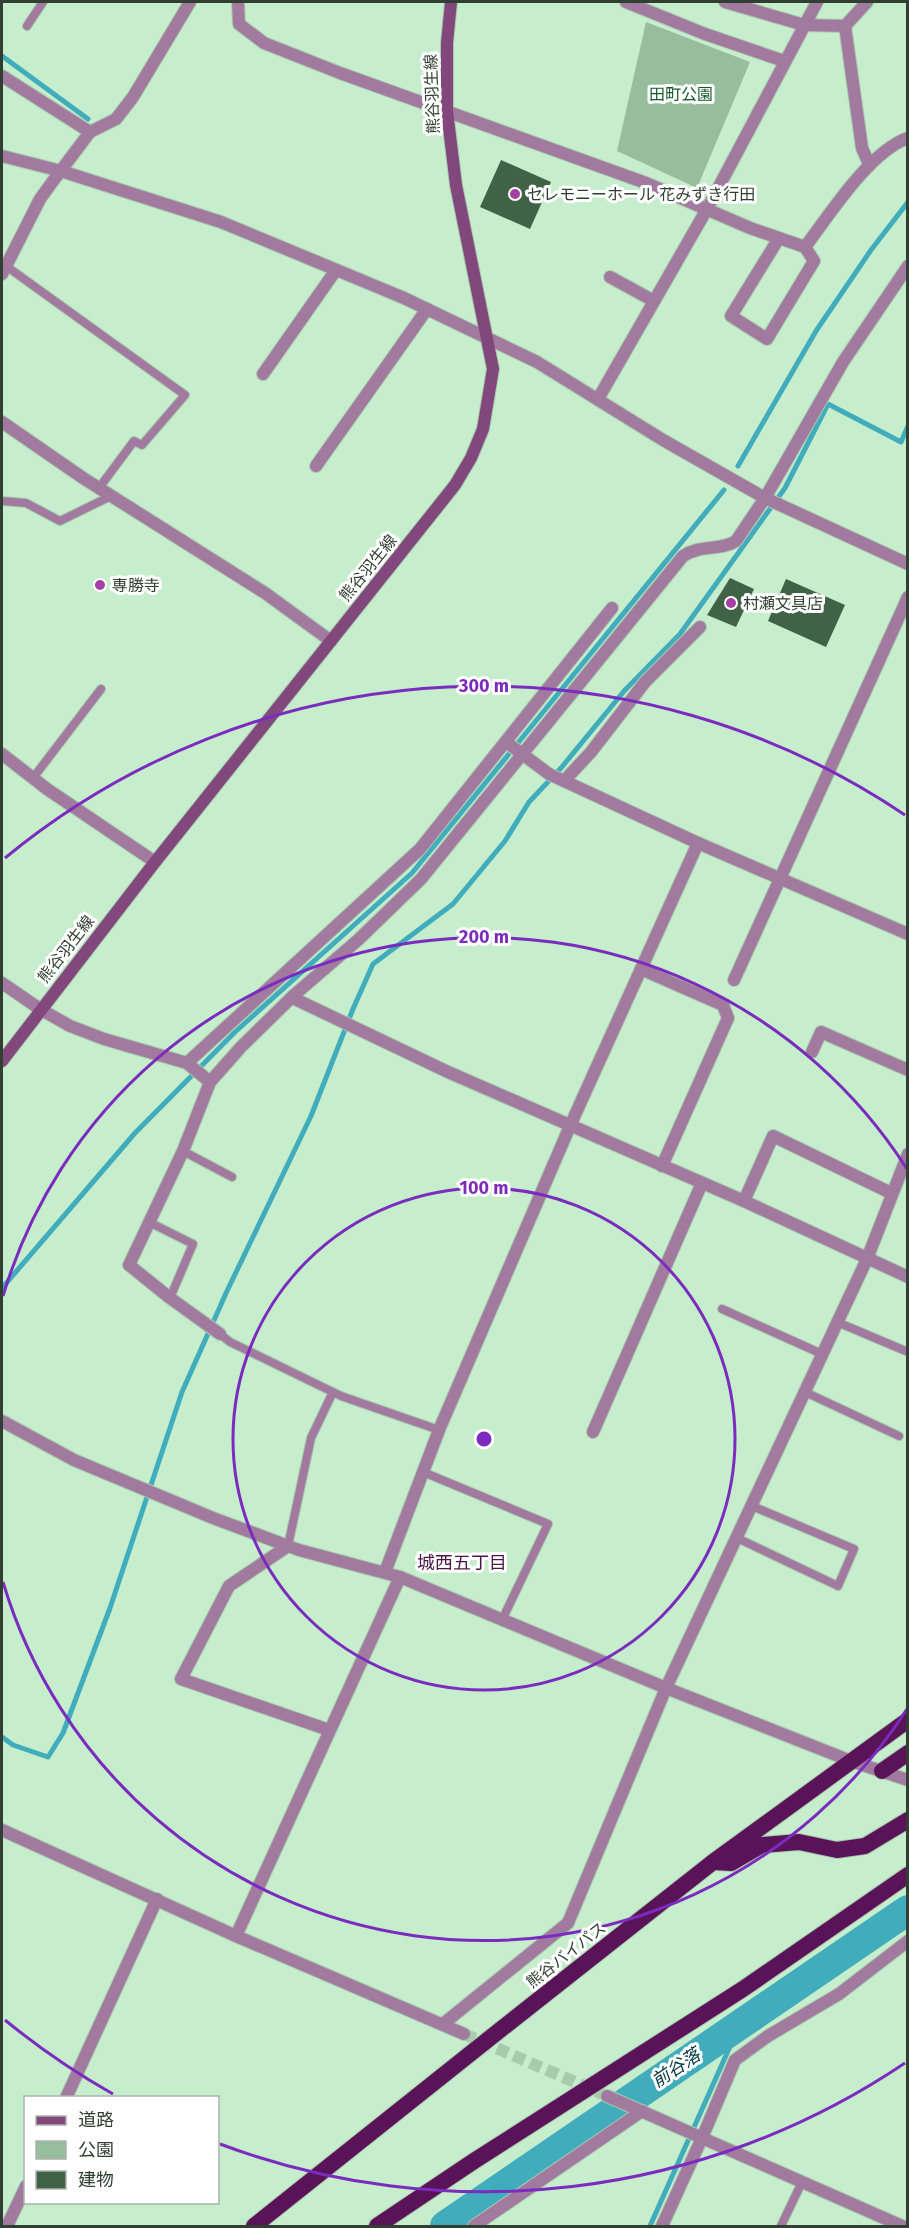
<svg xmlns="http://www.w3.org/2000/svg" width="909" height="2228" font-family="'Fira Sans','Noto Sans JP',sans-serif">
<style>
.green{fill:#96bd9c}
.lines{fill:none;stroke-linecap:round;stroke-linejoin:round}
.stream{stroke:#40acbc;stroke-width:5}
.river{stroke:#40acbc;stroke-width:30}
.building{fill:#406347}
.tertiary-tunnel{stroke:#a8caad;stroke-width:12;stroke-dasharray:12 6;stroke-linecap:butt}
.service-casing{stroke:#a8caad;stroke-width:10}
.minor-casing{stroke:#a8caad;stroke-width:14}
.tertiary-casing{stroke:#a8caad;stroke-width:14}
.secondary-casing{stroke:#a8caad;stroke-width:14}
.trunk-casing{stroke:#a8caad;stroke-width:18}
.service{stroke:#a37a9f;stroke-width:8}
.minor{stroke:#a37a9f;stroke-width:12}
.tertiary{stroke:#a37a9f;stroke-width:12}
.secondary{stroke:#82487e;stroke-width:12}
.trunk{stroke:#5a1258;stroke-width:16}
.ring{fill:none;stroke:#7b2cbf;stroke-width:3}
.poi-dot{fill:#a740a3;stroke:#fff;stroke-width:2}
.labels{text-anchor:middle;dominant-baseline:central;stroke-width:6;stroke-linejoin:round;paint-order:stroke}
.street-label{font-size:16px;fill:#303f32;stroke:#fff}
.park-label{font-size:16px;fill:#155a2a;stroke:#fff}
.poi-label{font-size:16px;fill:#303f32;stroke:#fff;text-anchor:start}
.neighbourhood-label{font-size:18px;fill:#4a1847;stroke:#fff}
.water-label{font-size:18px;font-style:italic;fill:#04383f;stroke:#fff}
.centre{fill:#7b2cbf;stroke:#fff;stroke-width:3}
.ring-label{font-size:18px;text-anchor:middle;font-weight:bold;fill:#7b2cbf;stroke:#fff;stroke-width:6;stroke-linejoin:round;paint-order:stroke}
</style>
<rect width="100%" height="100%" fill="#c6edcc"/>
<!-- green -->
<polygon class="green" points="646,22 750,62 697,188 617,151"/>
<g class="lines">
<!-- stream -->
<g class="stream">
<polyline points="2,56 88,119"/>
<polyline points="738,466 816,331 871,250 908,202"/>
<polyline points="2,1288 135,1133 235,1032 412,873 724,490"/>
<polyline points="2,1737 13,1745 48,1757 63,1733 110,1608 182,1392 227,1291 311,1116 353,1009 373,964 453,904 505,841 529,802 561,768 625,690 680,634 785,488 828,404 901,442 908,426"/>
<polyline points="650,2226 740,2024"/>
</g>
<!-- river -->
<polyline class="river" points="445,2226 908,1910"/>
</g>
<!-- building -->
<g class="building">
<polygon points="501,160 551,182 530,229 480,207"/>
<polygon points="730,578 754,589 736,627 707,615"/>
<polygon points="786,579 845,605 826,647 768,621"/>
</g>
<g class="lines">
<!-- tertiary-tunnel -->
<polyline class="tertiary-tunnel" points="464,2034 607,2096"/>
<defs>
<g id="service">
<polyline points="27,26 43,2"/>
<polyline points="6,266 185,395 142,445 134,441 99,488"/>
<polyline points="2,501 26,503 60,521 111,496"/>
<polyline points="33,778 101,689"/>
<polyline points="183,1151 232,1177"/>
<polyline points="149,1222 193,1244 170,1298"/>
<polyline points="722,1309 822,1354"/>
<polyline points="837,1322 908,1352"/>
<polyline points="220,1334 230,1342 341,1396 439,1430"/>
<polyline points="805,1392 899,1436"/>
<polyline points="423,1472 548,1524 502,1620"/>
<polyline points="737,1538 838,1586 854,1549 752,1506"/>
<polyline points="288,1546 311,1438 333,1392"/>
<polyline points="781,2226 802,2182"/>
</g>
<g id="minor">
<path d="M238 2 239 24 264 43 340 73 646 183 750 228 805 247C830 214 869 152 908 138"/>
<polyline points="626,2 705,34 784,61"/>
<polyline points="725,2 804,25 845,26 862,148 869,164"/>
<polyline points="845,26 867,2"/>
<polyline points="2,76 90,132"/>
<polyline points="779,238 731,316 767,339 814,261 805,247"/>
<polyline points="2,274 40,199 53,181 90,132 116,119 133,97 190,2"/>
<polyline points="610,277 654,301"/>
<polyline points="263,374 336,270"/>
<polyline points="2,422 83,478 265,593 331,641"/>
<polyline points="316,466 427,309"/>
<polyline points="506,742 549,774 698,843"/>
<polyline points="2,754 47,789 155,862"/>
<polyline points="564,781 591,752 645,682 700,627"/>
<polyline points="641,969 723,1005 728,1018 662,1166"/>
<polyline points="734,980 908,597"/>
<polyline points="293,996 297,1000 448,1072 744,1201 908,1277"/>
<path d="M40 1009 70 1026 104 1039 187 1063 210 1082 241 1047 293 996 358 940 421 879 683 556C701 544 721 551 736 541L765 498 843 362 908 266"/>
<polyline points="812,1052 821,1032 908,1070"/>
<polyline points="187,1063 420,849 612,608"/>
<polyline points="210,1082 183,1151 129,1265 170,1298 220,1334"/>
<polyline points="744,1201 773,1136 891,1193"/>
<polyline points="593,1432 702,1183"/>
<polyline points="288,1546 229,1586 181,1679 329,1730"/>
<polyline points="385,1572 439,1430 570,1126 698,843 908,934"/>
<polyline points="236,1936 400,1577"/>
<polyline points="443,2024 568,1923 666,1688 867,1259 908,1154"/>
<polyline points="66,2098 157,1899"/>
<polyline points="702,2138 735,2060 768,2036 839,1994 908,1941"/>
<polyline points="7,2226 26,2186"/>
<polyline points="474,2226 642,2111"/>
</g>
<g id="tertiary">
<polyline points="2,156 61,171 221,222 404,298 537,362 663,440 765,498 908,564"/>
<polyline points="598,399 707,209 817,2"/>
<polyline points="2,983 40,1009"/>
<polyline points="2,1421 74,1460 213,1518 299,1550 400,1577 666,1688 851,1761 908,1780"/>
<polyline points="2,1830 236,1936 464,2034"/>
<polyline points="607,2096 902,2226"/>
<polyline points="662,2226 702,2138"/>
</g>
<polyline id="secondary" points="2,1061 155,862 455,485 471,458 483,429 493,369 456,185 447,111 447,43 451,2"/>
<g id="trunk">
<polyline points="882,1771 908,1753"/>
<polyline points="714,1862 731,1863 762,1845 799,1842 837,1850 865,1846 908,1820"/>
<polyline points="254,2226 495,2034 713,1862 908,1720"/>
<polyline points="377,2226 474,2161 743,1989 908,1875"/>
</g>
</defs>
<!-- service casing -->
<use href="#service" class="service-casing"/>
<!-- minor casing -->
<use href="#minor" class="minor-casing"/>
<!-- tertiary casing -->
<use href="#tertiary" class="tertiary-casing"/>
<!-- secondary casing -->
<use href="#secondary" class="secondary-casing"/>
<!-- trunk casing -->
<use href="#trunk" class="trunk-casing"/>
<!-- service -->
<use href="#service" class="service"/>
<!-- minor -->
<use href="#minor" class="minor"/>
<!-- tertiary -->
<use href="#tertiary" class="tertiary"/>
<!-- secondary -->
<use href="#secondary" class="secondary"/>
<!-- trunk -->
<use href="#trunk" class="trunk"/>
</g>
<!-- distance rings -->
<g class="ring">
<circle cx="484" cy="1439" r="251"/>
<path d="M907 1709A502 502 0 0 1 3 1582M3 1296A502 502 0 0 1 907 1169"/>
<path d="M905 2063A753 753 0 0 1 220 2144M113 2094A753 753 0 0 1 5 2020M5 858A753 753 0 0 1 905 815"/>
</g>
<!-- markers -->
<g class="poi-dot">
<circle cx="515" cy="194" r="6"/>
<circle cx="100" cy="585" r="6"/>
<circle cx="731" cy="603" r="6"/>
</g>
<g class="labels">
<!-- street labels -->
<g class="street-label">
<text transform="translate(432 94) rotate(-92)">熊谷羽生線</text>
<text transform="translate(368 568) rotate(-51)">熊谷羽生線</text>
<text transform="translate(66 949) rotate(-52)">熊谷羽生線</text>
<text transform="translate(566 1955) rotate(-38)">熊谷バイパス</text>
</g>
<!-- park labels -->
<g class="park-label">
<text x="681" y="94">田町公園</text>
</g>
<!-- poi labels -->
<g class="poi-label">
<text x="527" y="194">セレモニーホール 花みずき行田</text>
<text x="112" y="585">専勝寺</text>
<text x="743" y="603">村瀬文具店</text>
</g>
<!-- neighbourhood labels -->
<g class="neighbourhood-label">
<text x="462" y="1563">城西五丁目</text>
</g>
<!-- water labels -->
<g class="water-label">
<text transform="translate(676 2068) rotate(-34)">前谷落</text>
</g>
</g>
<circle cx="484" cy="1439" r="9" class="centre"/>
<g class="ring-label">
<text x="484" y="692">300 m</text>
<text x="484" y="943">200 m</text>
<text x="484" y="1194">100 m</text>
</g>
<!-- border -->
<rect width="909" height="2228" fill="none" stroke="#303f32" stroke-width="6"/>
<!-- legend -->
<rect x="24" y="2096" width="195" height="108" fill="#ffffff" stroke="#acb2ad" stroke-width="1.5"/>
<rect x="36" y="2116" width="30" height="9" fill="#82487e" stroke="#acb2ad" stroke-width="1.5"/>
<text x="78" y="2126" font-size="18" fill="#303f32">道路</text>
<rect x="36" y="2141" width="30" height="18" fill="#96bd9c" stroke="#acb2ad" stroke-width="1.5"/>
<text x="78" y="2156" font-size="18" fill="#303f32">公園</text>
<rect x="36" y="2171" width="30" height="18" fill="#406347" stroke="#acb2ad" stroke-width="1.5"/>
<text x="78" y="2186" font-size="18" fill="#303f32">建物</text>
</svg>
